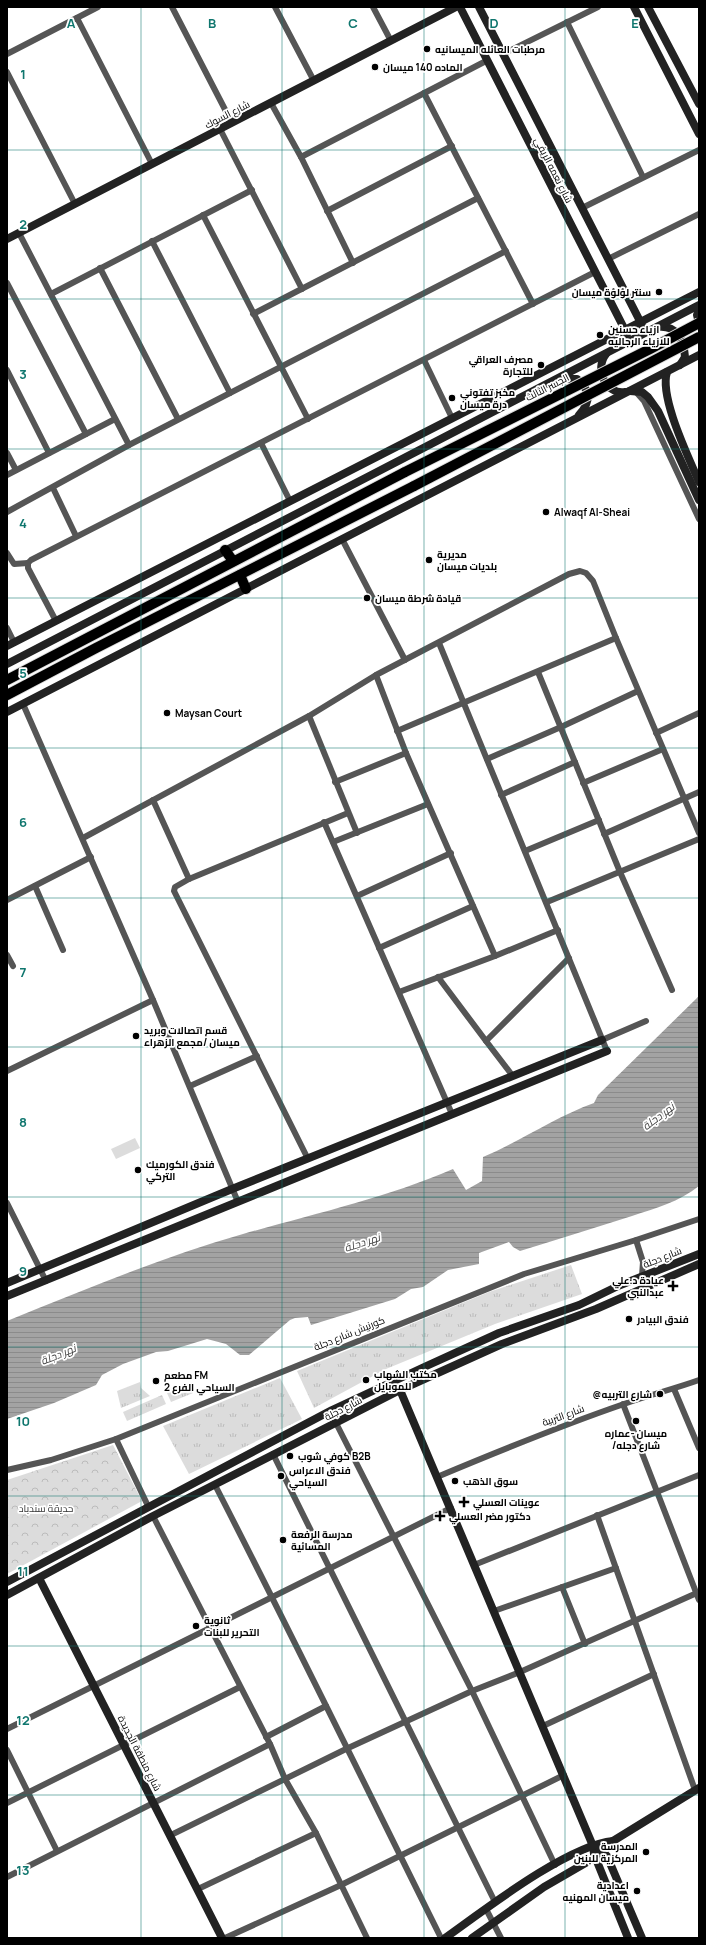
<svg xmlns="http://www.w3.org/2000/svg" width="706" height="1945" font-family="Manrope,Cairo,sans-serif">
<style>
.grass{fill:url(#grass-tufts)}
.park{fill:url(#park-crowns)}
.garden{fill:#dcdcdc}
.water{fill:url(#water-rules)}
.lines{fill:none;stroke-linecap:round;stroke-linejoin:round}
.primary-casing{stroke:#dbdbdb;stroke-width:12}
.street{stroke:#555;stroke-width:6}
.secondary{stroke:#222;stroke-width:8}
.primary{stroke:#000;stroke-width:10}
.primary-bridge-casing{stroke:#dbdbdb;stroke-width:12;stroke-linecap:butt}
.primary-bridge{stroke:#000;stroke-width:10}
.grid{fill:none;stroke:#0f766e;stroke-width:1;stroke-opacity:0.55}
.poi-dot{fill:#000;stroke:#fff;stroke-width:1.5}
.labels{text-anchor:middle;dominant-baseline:central;stroke-width:3.5;stroke-linejoin:round;paint-order:stroke}
.poi-label{font-size:10px;font-weight:bold;fill:#000;stroke:#fff;text-anchor:start}
.street-label{font-size:10px;fill:#000;stroke:#fff}
.park-label{font-size:10px;fill:#333;stroke:#fff}
.water-label{font-size:11px;font-style:italic;fill:#444;stroke:#fff}
.grid-label{font-size:13px;text-anchor:middle;font-weight:bold;fill:#0f766e;stroke:#fff;stroke-width:3.5;stroke-linejoin:round;paint-order:stroke}
</style>
<defs>
<pattern id="grass-tufts" width="24" height="20" patternUnits="userSpaceOnUse"><rect width="24" height="20" fill="#dcdcdc"/><path d="M3 7l-1-3M5 7V3M7 7l1-3M15 17l-1-3M17 17v-4M19 17l1-3" fill="none" stroke="#bbb"/></pattern>
<pattern id="park-crowns" width="20" height="18" patternUnits="userSpaceOnUse"><rect width="20" height="18" fill="#dcdcdc"/><path d="M2 6a3 3 0 1 1 6 0M12 15a3 3 0 1 1 6 0" fill="none" stroke="#bbb"/></pattern>
<pattern id="water-rules" width="6" height="5" patternUnits="userSpaceOnUse"><rect width="6" height="5" fill="#a3a3a3"/><path d="M0 2.5h6" fill="none" stroke="#8b8b8b"/></pattern>
</defs>
<rect width="100%" height="100%" fill="#fff"/>
<!-- grass -->
<g class="grass">
<polygon points="571,1265 582,1294 495,1324 386,1369 314,1408 297,1371 489,1292"/>
<polygon points="280,1378 302,1419 189,1474 163,1426"/>
<polygon points="140,1382 141,1388 150,1396 121,1408 117,1391"/>
<polygon points="189,1384 193,1393 171,1402 167,1393"/>
<polygon points="162,1395 166,1404 127,1421 123,1412"/>
</g>
<!-- park -->
<polygon class="park" points="113,1445 142,1501 7,1574 7,1480"/>
<!-- garden -->
<polygon class="garden" points="135,1138 140,1148 116,1159 111,1149"/>
<!-- water -->
<path class="water" d="M699 996V1186C679 1202 656 1208 632 1216 595 1228 558 1239 520 1251L513 1247 509 1242 479 1253V1264L448 1270 423 1287 411 1289 395 1299 311 1325 308 1317 295 1318 290 1320 249 1355H240L226 1344 207 1339 168 1351 156 1352 123 1364 102 1375 96 1385 54 1403 7 1419V1321C84 1290 162 1257 243 1234 313 1214 386 1198 453 1169L466 1190 482 1181 483 1157C521 1141 555 1117 594 1103L598 1095Z"/>
<g class="lines">
<defs>
<g id="primary">
<polyline points="225,550 233,561"/>
<polyline points="240,575 246,589"/>
<polyline points="7,680 405,472"/>
<polyline points="7,695 96,648 414,486"/>
</g>
</defs>
<!-- primary casing -->
<use href="#primary" class="primary-casing"/>
<!-- street -->
<g class="street">
<polyline points="172,7 232,123"/>
<polyline points="275,7 314,81"/>
<polyline points="373,7 391,41"/>
<polyline points="77,18 152,164"/>
<polyline points="567,22 643,177"/>
<polyline points="7,54 98,7"/>
<polyline points="503,54 598,7"/>
<polyline points="7,72 75,204"/>
<polyline points="424,93 533,304"/>
<polyline points="271,103 301,157 353,263"/>
<polyline points="220,129 302,289"/>
<polyline points="301,157 486,61"/>
<polyline points="582,208 699,150"/>
<polyline points="327,211 452,146"/>
<polyline points="203,215 308,419"/>
<polyline points="19,233 129,445"/>
<polyline points="152,241 230,393"/>
<polyline points="608,259 699,214"/>
<polyline points="100,268 178,419"/>
<polyline points="7,283 86,434"/>
<polyline points="51,294 252,190"/>
<polyline points="253,314 478,198"/>
<polyline points="424,360 452,418"/>
<polyline points="7,370 49,453"/>
<polyline points="636,392 644,401 699,519"/>
<polyline points="261,443 290,501"/>
<polyline points="7,453 16,470"/>
<polyline points="7,475 115,419"/>
<polyline points="53,488 76,536"/>
<polyline points="7,512 129,445 506,251"/>
<polyline points="342,539 405,660"/>
<polyline points="7,553 14,564 28,563"/>
<polyline points="56,621 28,568 28,563 31,560 595,272"/>
<polyline points="7,628 14,642"/>
<polyline points="439,643 607,1051"/>
<polyline points="538,672 620,872 672,990"/>
<polyline points="376,675 406,753 495,956"/>
<polyline points="23,704 153,1000 238,1202"/>
<polyline points="309,716 357,833"/>
<polyline points="397,731 616,638"/>
<polyline points="656,733 699,713"/>
<polyline points="487,759 561,727 638,691"/>
<polyline points="335,782 406,753"/>
<polyline points="583,783 663,749"/>
<polyline points="501,795 575,762"/>
<polyline points="153,800 189,879"/>
<polyline points="324,822 452,1114"/>
<polyline points="604,834 699,792"/>
<polyline points="83,838 309,716 376,675 569,574 580,571 586,573 593,581 616,638 699,833"/>
<polyline points="333,842 428,804"/>
<polyline points="525,851 599,820"/>
<polyline points="35,886 63,950"/>
<polyline points="357,896 451,853"/>
<polyline points="7,900 91,857"/>
<polyline points="547,902 699,839"/>
<polyline points="379,948 473,906"/>
<polyline points="7,955 13,966"/>
<polyline points="438,977 486,1041"/>
<polyline points="399,992 495,956 558,930"/>
<polyline points="602,1040 646,1021"/>
<polyline points="7,1071 153,1000"/>
<polyline points="512,1075 486,1041 569,958"/>
<polyline points="190,1086 257,1056"/>
<polyline points="308,1159 174,891 175,887 189,879 348,813"/>
<polyline points="7,1203 46,1281"/>
<polyline points="636,1240 643,1262 642,1276"/>
<polyline points="674,1389 699,1448"/>
<polyline points="623,1404 699,1600"/>
<polyline points="336,1423 472,1691 555,1865"/>
<polyline points="116,1439 148,1506"/>
<polyline points="273,1454 495,1902"/>
<polyline points="7,1470 51,1460 116,1439 524,1274 636,1240 699,1219"/>
<path d="M437 1477C499 1451 560 1426 624 1404 649 1395 674 1389 699 1380"/>
<path d="M215 1485C292 1635 366 1787 441 1938"/>
<polyline points="597,1515 695,1790"/>
<polyline points="153,1516 270,1744 285,1779 316,1833 367,1938"/>
<polyline points="474,1565 699,1475"/>
<polyline points="562,1587 585,1644"/>
<polyline points="494,1611 616,1568"/>
<polyline points="543,1726 654,1674"/>
<polyline points="7,1729 451,1508"/>
<polyline points="266,1737 326,1706"/>
<polyline points="7,1750 57,1851"/>
<polyline points="7,1803 240,1687"/>
<polyline points="171,1835 346,1749 472,1691 520,1672 699,1592"/>
<polyline points="7,1877 270,1744"/>
<polyline points="198,1889 316,1833"/>
<polyline points="486,1909 501,1938"/>
<polyline points="225,1938 341,1885 564,1775"/>
</g>
<!-- secondary -->
<g class="secondary">
<polyline points="460,7 627,334"/>
<polyline points="479,7 643,327"/>
<polyline points="634,7 699,134"/>
<polyline points="648,7 699,104"/>
<polyline points="7,239 456,7"/>
<polyline points="699,309 697,315 699,323"/>
<path d="M658 327C677 325 684 340 685 357L680 365"/>
<path d="M606 354C594 369 606 395 625 392"/>
<path d="M667 372C659 397 689 458 699 482"/>
<path d="M560 379H577C591 390 591 402 579 415"/>
<polyline points="630,391 642,392 648,397 658,411 699,500"/>
<polyline points="7,646 699,292"/>
<polyline points="7,664 699,305"/>
<polyline points="7,712 699,355"/>
<polyline points="7,1283 232,1189 602,1040"/>
<polyline points="7,1296 607,1051"/>
<polyline points="400,1390 593,1846 594,1854 628,1938"/>
<polyline points="39,1578 222,1938"/>
<polyline points="7,1582 332,1410 422,1368 499,1333 579,1305 618,1286 699,1254"/>
<polyline points="7,1595 153,1516 400,1390 502,1344 596,1309 699,1264"/>
<polyline points="600,1849 607,1856 642,1938"/>
<path d="M445 1938C483 1911 568 1845 613 1841"/>
<polyline points="472,1938 544,1887 601,1854 613,1841 699,1788"/>
</g>
<!-- primary -->
<use href="#primary" class="primary"/>
<defs>
<g id="primary-bridge">
<polyline points="405,472 650,349 699,323"/>
<polyline points="414,486 699,337"/>
</g>
</defs>
<!-- primary-bridge casing -->
<use href="#primary-bridge" class="primary-bridge-casing"/>
<!-- primary-bridge -->
<use href="#primary-bridge" class="primary-bridge"/>
</g>
<!-- grid -->
<path class="grid" d="M141 7V1938M282 7V1938M424 7V1938M565 7V1938M7 150H699M7 299H699M7 449H699M7 598H699M7 748H699M7 898H699M7 1047H699M7 1197H699M7 1347H699M7 1496H699M7 1646H699M7 1795H699"/>
<!-- markers -->
<g class="poi-dot">
<circle cx="427" cy="49" r="4"/>
<circle cx="375" cy="67" r="4"/>
<circle cx="659" cy="292" r="4"/>
<circle cx="600" cy="335" r="4"/>
<circle cx="541" cy="365" r="4"/>
<circle cx="452" cy="398" r="4"/>
<circle cx="546" cy="512" r="4"/>
<circle cx="429" cy="560" r="4"/>
<circle cx="367" cy="598" r="4"/>
<circle cx="167" cy="713" r="4"/>
<circle cx="136" cy="1036" r="4"/>
<circle cx="138" cy="1170" r="4"/>
<path d="M671 1280h4v4h4v4h-4v4h-4v-4h-4v-4h4z"/>
<circle cx="629" cy="1319" r="4"/>
<circle cx="366" cy="1380" r="4"/>
<circle cx="156" cy="1381" r="4"/>
<circle cx="660" cy="1394" r="4"/>
<circle cx="636" cy="1421" r="4"/>
<circle cx="290" cy="1456" r="4"/>
<circle cx="281" cy="1476" r="4"/>
<circle cx="455" cy="1481" r="4"/>
<path d="M462 1496h4v4h4v4h-4v4h-4v-4h-4v-4h4z"/>
<path d="M438 1510h4v4h4v4h-4v4h-4v-4h-4v-4h4z"/>
<circle cx="283" cy="1540" r="4"/>
<circle cx="196" cy="1626" r="4"/>
<circle cx="646" cy="1852" r="4"/>
<circle cx="637" cy="1891" r="4"/>
</g>
<g class="labels">
<!-- poi labels -->
<g class="poi-label">
<text x="435" y="49">مرطبات العائله الميسانيه</text>
<text x="383" y="67">الماده 140 ميسان</text>
<text x="651" y="292" text-anchor="end">سنتر لؤلؤة ميسان</text>
<text x="608" y="329">ازياء حسنين<tspan x="608" dy="12">للازياء الرجاليه</tspan></text>
<text x="533" y="359" text-anchor="end">مصرف العراقي<tspan x="533" dy="12">للتجارة</tspan></text>
<text x="460" y="392">مخبز تفتوني<tspan x="460" dy="12">درة ميسان</tspan></text>
<text x="554" y="512">Alwaqf Al-Sheai</text>
<text x="437" y="554">مديرية<tspan x="437" dy="12">بلديات ميسان</tspan></text>
<text x="375" y="598">قيادة شرطة ميسان</text>
<text x="175" y="713">Maysan Court</text>
<text x="144" y="1030">قسم اتصالات وبريد<tspan x="144" dy="12">ميسان /مجمع الزهراء</tspan></text>
<text x="146" y="1164">فندق الكورميك<tspan x="146" dy="12">التركي</tspan></text>
<text x="664" y="1280" text-anchor="end">عيادة د.علي<tspan x="664" dy="12">عبدالنبي</tspan></text>
<text x="637" y="1319">فندق البيادر</text>
<text x="374" y="1374">مكتب الشهاب<tspan x="374" dy="12">للموبايل</tspan></text>
<text x="164" y="1375">مطعم FM<tspan x="164" dy="12">السياحي الفرع 2</tspan></text>
<text x="652" y="1394" text-anchor="end">@شارع التربيه</text>
<text x="636" y="1433" text-anchor="middle">ميسان -عماره<tspan x="636" dy="12">/شارع دجله</tspan></text>
<text x="298" y="1456">كوفي شوب B2B</text>
<text x="289" y="1470">فندق الاعراس<tspan x="289" dy="12">السياحي</tspan></text>
<text x="463" y="1481">سوق الذهب</text>
<text x="473" y="1502">عوينات العسلي</text>
<text x="449" y="1516">دكتور مضر العسلي</text>
<text x="291" y="1534">مدرسة الرفعة<tspan x="291" dy="12">المسائية</tspan></text>
<text x="204" y="1620">ثانوية<tspan x="204" dy="12">التحرير للبنات</tspan></text>
<text x="638" y="1846" text-anchor="end">المدرسة<tspan x="638" dy="12">المركزية للبنين</tspan></text>
<text x="629" y="1885" text-anchor="end">اعدادية<tspan x="629" dy="12">ميسان المهنيه</tspan></text>
</g>
<!-- street labels -->
<g class="street-label">
<text transform="translate(227 114) rotate(-27)">شارع السوك</text>
<text transform="translate(554 170) rotate(63)">شارع نعمه الريفي</text>
<text transform="translate(547 387) rotate(-27)">الجسر الثالث</text>
<text transform="translate(662 1257) rotate(-22)">شارع دجلة</text>
<text transform="translate(349 1333) rotate(-22)">كورنيش شارع دجلة</text>
<text transform="translate(343 1408) rotate(-27)">شارع دجلة</text>
<text transform="translate(563 1415) rotate(-20)">شارع التربية</text>
<text transform="translate(140 1753) rotate(63)">شارع منطقة الجديدة</text>
</g>
<!-- park labels -->
<g class="park-label">
<text x="46" y="1508">حديقة سندباد</text>
</g>
<!-- water labels -->
<g class="water-label">
<text transform="translate(658 1116) rotate(-37)">نهر دجلة</text>
<text transform="translate(362 1242) rotate(-18)">نهر دجلة</text>
<text transform="translate(58 1354) rotate(-22)">نهر دجلة</text>
</g>
</g>
<g class="grid-label">
<text x="71" y="28">A</text>
<text x="212" y="28">B</text>
<text x="353" y="28">C</text>
<text x="494" y="28">D</text>
<text x="635" y="28">E</text>
<text x="23" y="79">1</text>
<text x="23" y="229">2</text>
<text x="23" y="379">3</text>
<text x="23" y="528">4</text>
<text x="23" y="678">5</text>
<text x="23" y="827">6</text>
<text x="23" y="977">7</text>
<text x="23" y="1127">8</text>
<text x="23" y="1276">9</text>
<text x="23" y="1426">10</text>
<text x="23" y="1576">11</text>
<text x="23" y="1725">12</text>
<text x="23" y="1875">13</text>
</g>
<!-- border -->
<rect width="706" height="1945" fill="none" stroke="#000000" stroke-width="16"/>
</svg>
